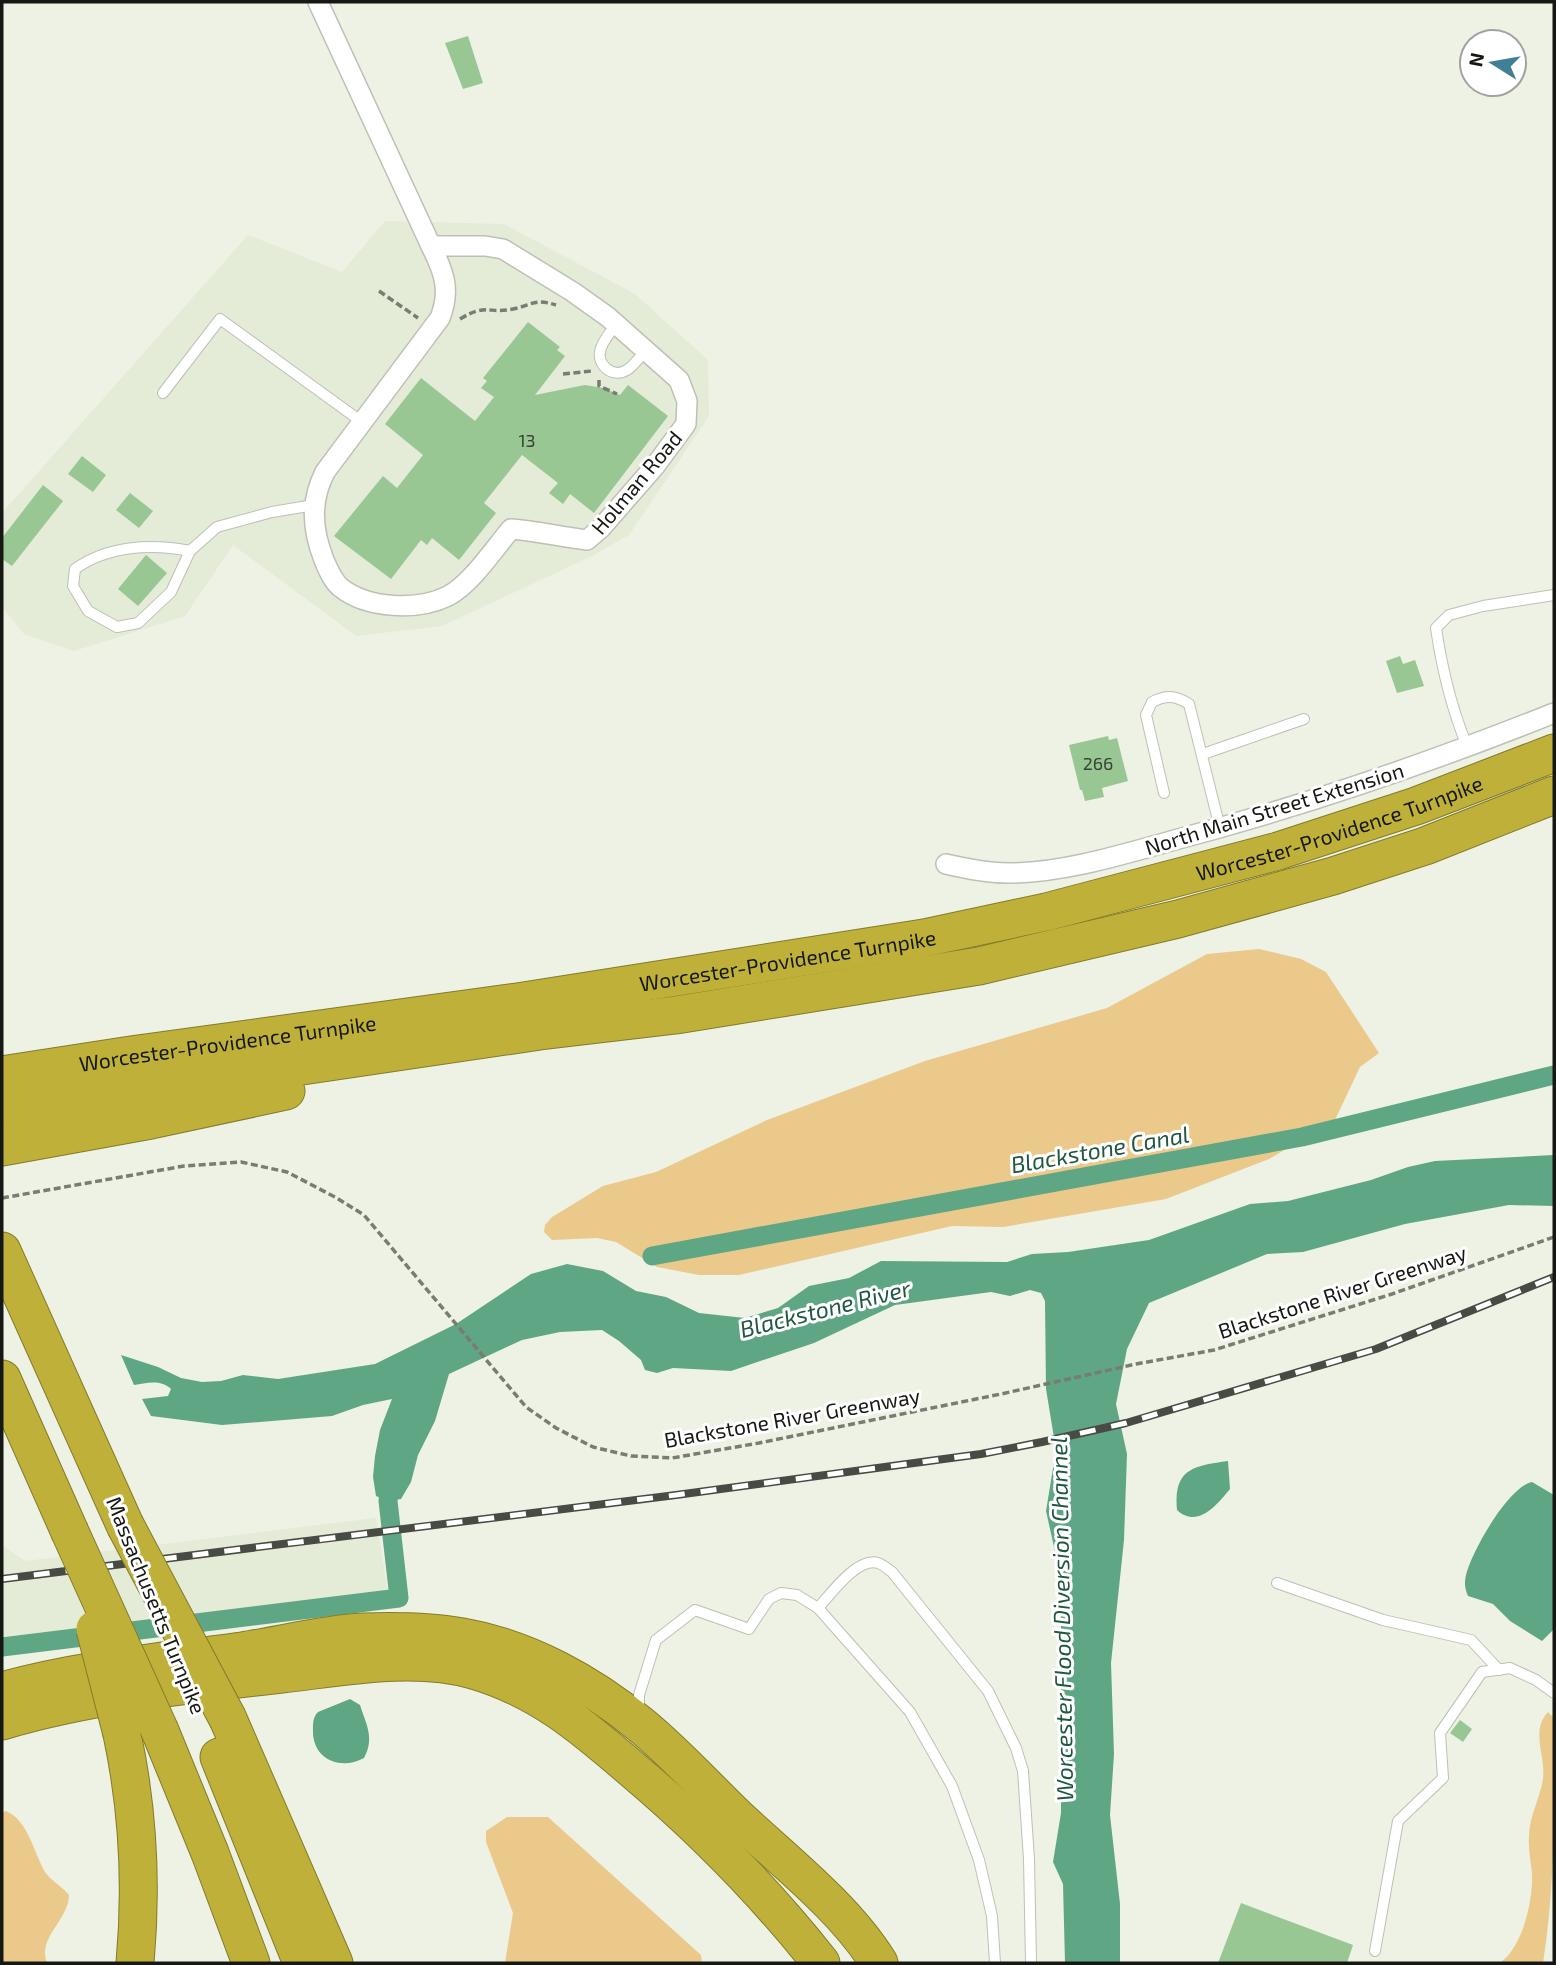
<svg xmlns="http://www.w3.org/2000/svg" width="1556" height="1965" font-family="'Exo 2',sans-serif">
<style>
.built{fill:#e4ebd6}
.green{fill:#eac98b}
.water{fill:#5fa685}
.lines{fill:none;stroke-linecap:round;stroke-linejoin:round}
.canal{stroke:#5fa685;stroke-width:19}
.building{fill:#98c794}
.lane-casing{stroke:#bdc1b5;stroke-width:12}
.street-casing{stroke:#bdc1b5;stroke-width:22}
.highway-casing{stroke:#837b2b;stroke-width:39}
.path{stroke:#787c73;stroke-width:3.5;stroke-dasharray:7 3.5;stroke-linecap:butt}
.lane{stroke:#fff;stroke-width:10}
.street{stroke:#fff;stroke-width:19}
.highway{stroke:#beb038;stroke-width:37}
.rail-casing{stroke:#484b44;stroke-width:8}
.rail{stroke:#fff;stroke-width:5;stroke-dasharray:16;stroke-linecap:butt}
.highway-bridge-casing{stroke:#837b2b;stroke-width:39;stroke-linecap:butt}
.highway-bridge{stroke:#beb038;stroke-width:37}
.labels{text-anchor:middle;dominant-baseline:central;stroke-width:6;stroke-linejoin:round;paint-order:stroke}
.number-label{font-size:18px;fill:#364433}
.street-label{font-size:21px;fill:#161813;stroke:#fff}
.water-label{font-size:23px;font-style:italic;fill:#1f573f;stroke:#fff}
</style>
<rect width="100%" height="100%" fill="#edf2e5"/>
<!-- built -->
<g class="built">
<polygon points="385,221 504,224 635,294 708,360 709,416 629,535 592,556 442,626 356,636 233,545 185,616 74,651 24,634 2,607 2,513 248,235 342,272"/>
<polygon points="376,1518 388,1592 2,1637 2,1545 25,1561"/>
</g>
<!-- green -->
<g class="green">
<polygon points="1259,949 1301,959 1326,972 1379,1053 1360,1067 1335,1120 1269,1159 1166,1199 1003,1227 952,1226 739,1275 699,1275 657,1267 616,1242 597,1238 552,1240 544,1232 545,1225 552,1217 603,1186 656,1172 767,1120 925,1061 1107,1008 1207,954"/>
<path d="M1548 1712 1554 1718C1554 1800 1556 1882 1543 1963H1500C1523 1946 1533 1901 1532 1874 1531 1862 1528 1849 1529 1837 1529 1816 1540 1799 1543 1779 1546 1756 1530 1731 1548 1712Z"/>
<path d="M6 1811C28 1820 34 1853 45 1872 51 1881 62 1886 69 1895 69 1920 37 1937 47 1963H2V1813Z"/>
<polygon points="507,1817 548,1817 701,1955 702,1963 505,1963 513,1913 486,1842 486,1831"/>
</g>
<!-- water -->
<g class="water">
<path d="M1554 1155V1206L1509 1205 1405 1224 1303 1252 1267 1254 1149 1303 1127 1349 1116 1404 1127 1454 1124 1540 1111 1663 1114 1754 1110 1815 1120 1904V1963H1065L1063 1884 1053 1862 1061 1813V1578L1046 1511 1056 1450 1046 1389 1045 1301 1041 1293 1030 1290 1010 1296 991 1292 895 1305 814 1343 731 1371 673 1368 657 1373 645 1370 641 1360 619 1341 602 1330 560 1332 522 1340 449 1374 435 1421 418 1455 411 1482 401 1499 388 1501 376 1496 373 1477 375 1456 380 1430 392 1399 363 1405 332 1416 222 1425 151 1416 142 1399 168 1396 171 1389C161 1379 146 1383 134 1385L121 1355 158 1367 181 1378 202 1382 221 1381 243 1375 278 1379 375 1364 456 1324 531 1274 567 1264 603 1271 636 1291 666 1297 699 1313 745 1318 778 1308 809 1286 849 1278 881 1261 1007 1262 1032 1254 1068 1252 1149 1240 1250 1204 1288 1201 1371 1180 1408 1167 1435 1161Z"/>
<path d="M1228 1461 1230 1489C1217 1505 1197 1529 1177 1510 1173 1469 1193 1466 1228 1461Z"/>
<path d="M1532 1482 1554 1495V1629L1542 1641 1510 1621 1493 1604 1468 1596C1465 1589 1464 1583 1466 1575 1472 1551 1508 1487 1532 1482Z"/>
<path d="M350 1699 360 1705C366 1724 375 1738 364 1758 342 1770 315 1761 313 1734 313 1725 312 1718 318 1712Z"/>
</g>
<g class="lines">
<!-- canal -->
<g class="canal">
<polyline points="652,1256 1302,1137 1554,1075"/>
<polyline points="2,1647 399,1598 388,1501 391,1475"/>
</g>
</g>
<!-- building -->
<g class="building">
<polygon points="468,36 483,83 463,89 445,43"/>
<polygon points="528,322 560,347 557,350 565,356 535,395 585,385 603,388 620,395 628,385 668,416 594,513 570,494 563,504 549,493 558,483 522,455 484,503 496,513 459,560 432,538 427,545 421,540 391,579 334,536 383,476 397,488 423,455 385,424 421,378 475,421 494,397 481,388 487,381 483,378"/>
<polygon points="82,456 106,475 93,492 68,474"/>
<polygon points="43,485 63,501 12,566 2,559 2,538"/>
<polygon points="130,493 153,511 139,528 116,510"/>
<polygon points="146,555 167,573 138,606 118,589"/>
<polygon points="1400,656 1403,664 1415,660 1424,686 1397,693 1386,661"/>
<polygon points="1108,736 1109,740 1117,738 1128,781 1102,788 1104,797 1085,801 1082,790 1080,790 1069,745"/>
<polygon points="1460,1720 1472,1729 1463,1742 1450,1733"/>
<polygon points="1241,1903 1353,1945 1347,1963 1218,1963"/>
</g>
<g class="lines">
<defs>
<g id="lane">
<path d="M617 324C611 331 604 339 601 348 595 364 612 379 627 370 635 365 641 356 646 349"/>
<polyline points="163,393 220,319 362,422"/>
<path d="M190 551C151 543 107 546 75 569L73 586 88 611 117 627 138 623 171 592 190 551 217 527 272 512 314 505"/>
<path d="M1467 746C1451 707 1442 669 1436 628L1449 615 1483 606 1554 595"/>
<polyline points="1203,754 1304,719"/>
<path d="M1164 793 1146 715 1152 702C1166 695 1175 695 1189 704L1220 828"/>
<polyline points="1277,1583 1383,1620 1471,1640 1499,1670"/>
<path d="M818 1608C831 1594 857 1557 878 1563 882 1564 888 1569 892 1572L988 1691 1016 1748 1023 1771 1029 1859 1031 1963"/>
<polyline points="639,1711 639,1695 656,1640 695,1610 749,1629 769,1599 781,1593 797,1595 818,1608 910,1712 952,1786 979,1860 992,1916 995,1963"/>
<polyline points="1375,1951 1398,1821 1443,1778 1440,1733 1482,1672 1510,1668 1536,1680 1554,1693"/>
</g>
<g id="street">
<polyline points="318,2 431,246"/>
<path d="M431 246H485L503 249 573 292 608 317 679 380 687 401 686 424 655 466 601 528 587 540C561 537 537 531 511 529 494 549 471 584 448 596 418 611 367 609 340 587 332 580 328 569 324 560 312 529 310 502 325 472L440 318C451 290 444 272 431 246Z"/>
<path d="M946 864C967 869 988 873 1009 873 1062 873 1121 855 1171 841 1301 807 1429 763 1554 713"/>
</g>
<g id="highway">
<path id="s1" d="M2 1075 131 1055 517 1002 924 938 1046 912 1278 851 1416 806 1554 753"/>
<polyline points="2,1110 540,1031 676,1015 979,966 1178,919 1333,876 1425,846 1554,795"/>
<polyline points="2,1147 151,1120 286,1091"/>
<polyline points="2,1251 125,1525"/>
<polyline points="2,1379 69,1530"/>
<path d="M2 1691C80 1669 161 1662 242 1651 281 1645 323 1634 362 1632 394 1631 430 1631 462 1637 527 1648 590 1683 641 1725 675 1753 704 1785 736 1816 784 1861 845 1908 879 1963"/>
<polyline points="228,1719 334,1963"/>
<path d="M2 1721C93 1694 189 1685 283 1674 343 1667 414 1653 473 1670 539 1689 582 1726 633 1770 703 1829 764 1891 821 1963"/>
<polyline points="160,1731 210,1853 251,1963"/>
<path d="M122 1734C138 1809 142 1886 135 1963"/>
<polyline points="219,1757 302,1963"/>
</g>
</defs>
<!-- lane casing -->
<use href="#lane" class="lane-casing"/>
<!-- street casing -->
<use href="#street" class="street-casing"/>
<!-- highway casing -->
<use href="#highway" class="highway-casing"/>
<!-- path -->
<g class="path">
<polyline points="379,291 418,318"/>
<path d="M460 319C486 303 488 314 513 309 533 305 533 298 556 305"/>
<polyline points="563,374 592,371"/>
<polyline points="599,380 599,386 617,394"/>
<polyline points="2,1198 184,1166 241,1162 287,1172 335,1197 364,1215 526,1407 556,1428 593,1447 631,1456 672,1458 759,1443 1001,1394 1136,1364 1214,1350 1392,1294 1554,1237"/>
</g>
<!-- lane -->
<use href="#lane" class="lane"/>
<!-- street -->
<use href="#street" class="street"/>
<!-- highway -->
<use href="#highway" class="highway"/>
<defs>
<polyline id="rail" points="2,1579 676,1495 981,1454 1042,1442 1126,1423 1376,1349 1554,1277"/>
</defs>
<!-- rail casing -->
<use href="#rail" class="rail-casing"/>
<!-- rail -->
<use href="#rail" class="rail"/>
<defs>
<g id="highway-bridge">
<polyline points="125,1525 228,1719"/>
<polyline points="69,1530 160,1731"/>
<polyline points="95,1629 122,1734"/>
</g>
</defs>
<!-- highway-bridge casing -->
<use href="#highway-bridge" class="highway-bridge-casing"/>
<!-- highway-bridge -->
<use href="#highway-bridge" class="highway-bridge"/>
</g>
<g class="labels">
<!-- number labels -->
<g class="number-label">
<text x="527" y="440">13</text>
<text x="1098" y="763">266</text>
</g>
<!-- street labels -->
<g class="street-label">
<text transform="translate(636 482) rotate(-50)">Holman Road</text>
<text transform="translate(1274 808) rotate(-17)">North Main Street Extension</text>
<text stroke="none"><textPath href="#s1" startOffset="1362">Worcester-Providence Turnpike</textPath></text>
<text stroke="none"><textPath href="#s1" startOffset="794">Worcester-Providence Turnpike</textPath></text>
<text stroke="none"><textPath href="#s1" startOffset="228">Worcester-Providence Turnpike</textPath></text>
<text transform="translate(1342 1291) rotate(-18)">Blackstone River Greenway</text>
<text transform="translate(792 1417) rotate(-10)">Blackstone River Greenway</text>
<text transform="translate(157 1605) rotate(68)">Massachusetts Turnpike</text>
</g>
<!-- water labels -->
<g class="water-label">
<text transform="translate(1100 1149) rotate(-10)">Blackstone Canal</text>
<text transform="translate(825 1308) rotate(-14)">Blackstone River</text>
<text transform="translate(1061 1619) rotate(-91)">Worcester Flood Diversion Channel</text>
</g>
</g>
<!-- border -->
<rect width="1556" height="1965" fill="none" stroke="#161813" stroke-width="7"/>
<!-- north arrow -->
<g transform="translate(1493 63) rotate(281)"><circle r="33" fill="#ffffff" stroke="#a2a3a1" stroke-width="2"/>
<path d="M0-5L12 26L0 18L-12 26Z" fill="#407f94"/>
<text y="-10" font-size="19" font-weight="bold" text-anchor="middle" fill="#161813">N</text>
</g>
</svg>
